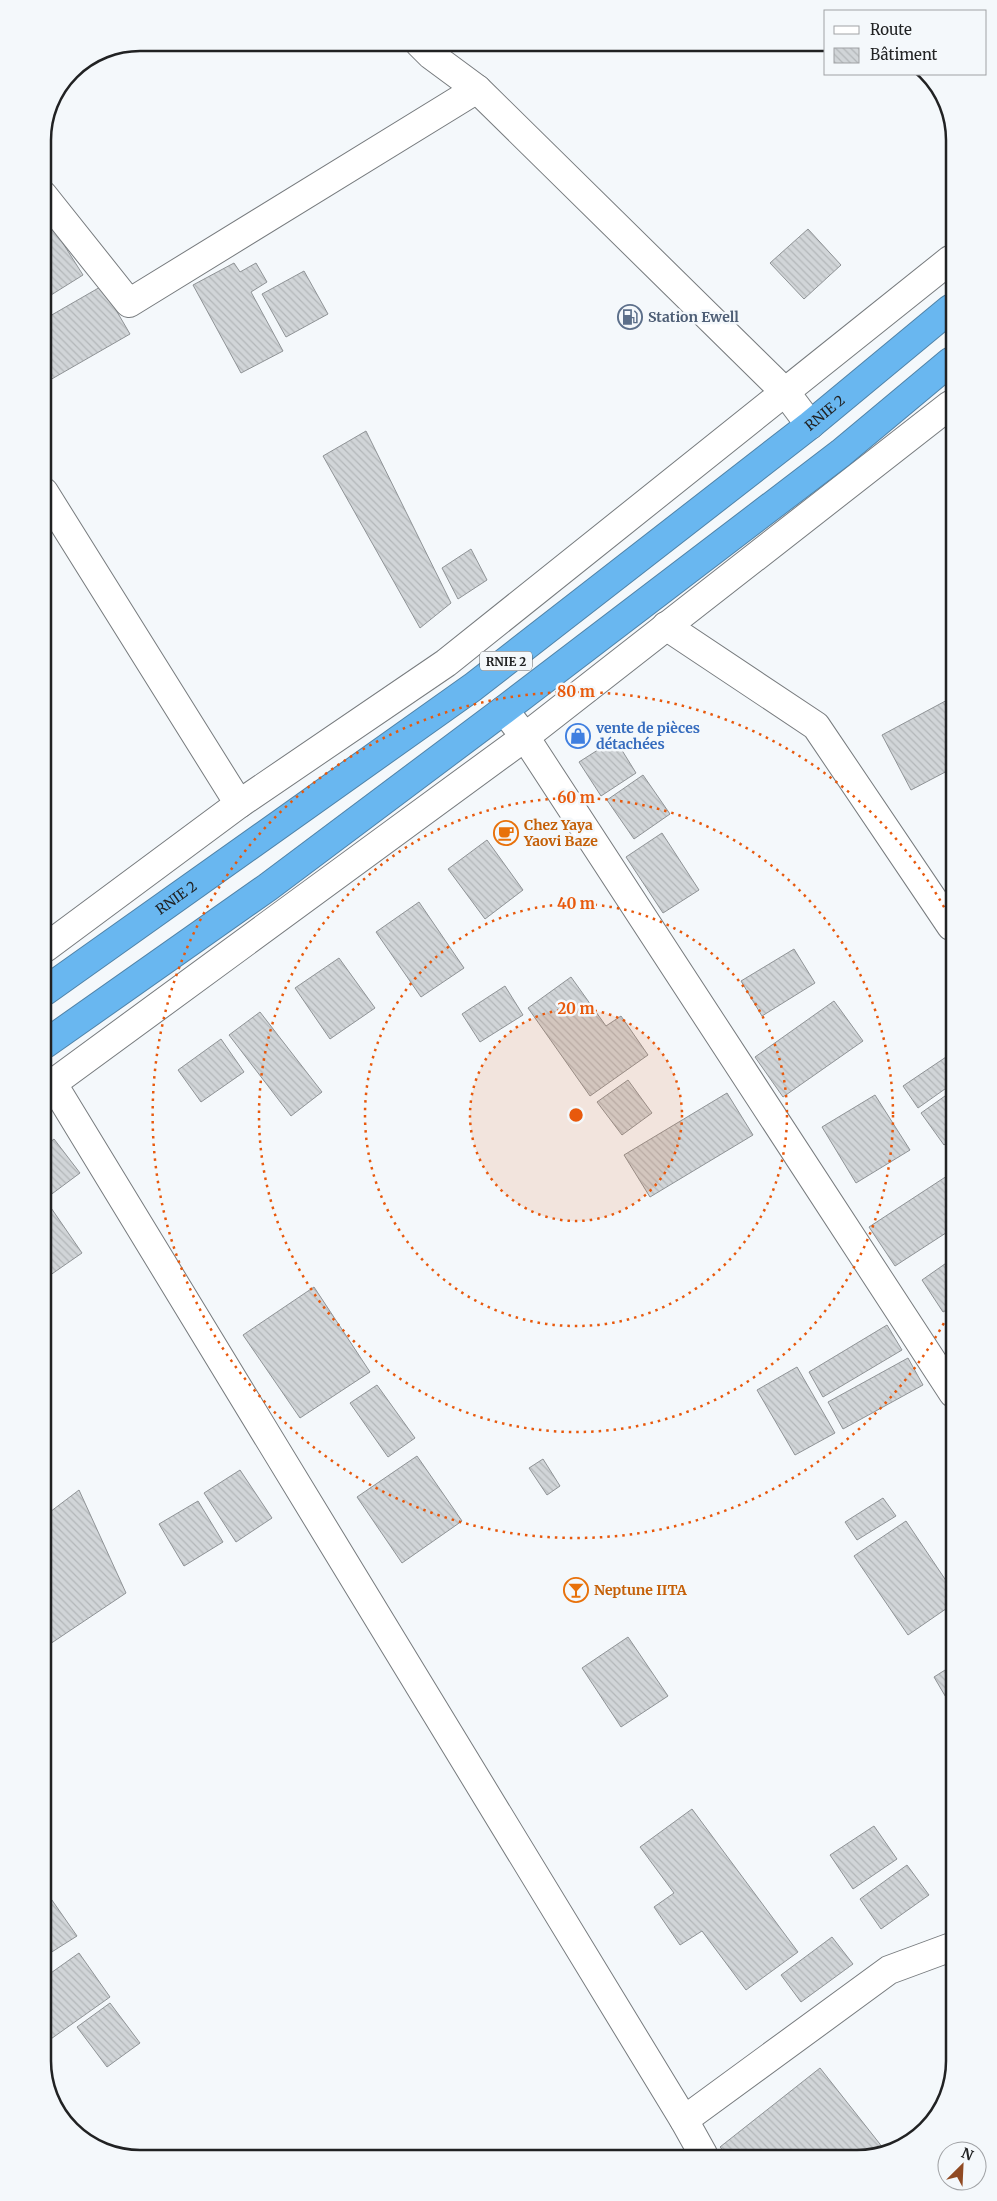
<svg xmlns="http://www.w3.org/2000/svg" width="997" height="2201" font-family="Merriweather,serif">
<style>
.building{fill:url(#building-back-hatch);stroke:#8f9396}
.lines{fill:none;stroke-linecap:round;stroke-linejoin:round}
.minor-casing{stroke:#777b7e;stroke-width:30}
.highway-casing{stroke:#5083a8;stroke-width:30}
.minor{stroke:#fff;stroke-width:28}
.highway{stroke:#69b7f0;stroke-width:28}
.ring{fill:none;stroke:#e8590c;stroke-width:2.5;stroke-dasharray:2.5 5}
.labels{text-anchor:middle;dominant-baseline:central;stroke-width:5;stroke-linejoin:round;paint-order:stroke}
.shield{fill:#f4f8fb;stroke:#606264;stroke-width:1}
.shield-label{font-size:12px;font-weight:bold;fill:#212223}
.service-label{font-size:14px;font-weight:bold;fill:#4e5e75;stroke:#f4f8fb;text-anchor:start}
.street-label{font-size:14px;fill:#212223;stroke:#f4f8fb}
.shop-label{font-size:14px;font-weight:bold;fill:#366cbe;stroke:#f4f8fb;text-anchor:start}
.food-label{font-size:14px;font-weight:bold;fill:#c56008;stroke:#f4f8fb;text-anchor:start}
.rim{fill:none;stroke:#212223;stroke-width:2.5}
.centre{fill:#e8590c;stroke:#f4f8fb;stroke-width:2.5}
.ring-label{font-size:15px;text-anchor:middle;font-weight:bold;fill:#e8590c;stroke:#f4f8fb;stroke-width:5;stroke-linejoin:round;paint-order:stroke}
</style>
<defs>
<pattern id="building-back-hatch" width="6" height="6" patternUnits="userSpaceOnUse" patternTransform="scale(1.25)"><rect width="6" height="6" fill="#d1d5d8"/><path d="M-1 5l2 2M0 0l6 6M5-1l2 2" fill="none" stroke="#b3b7b9"/></pattern>
</defs>
<rect width="100%" height="100%" fill="#f4f8fb"/>
<!-- building -->
<g class="building">
<polygon points="52,226 83,275 43,300 43,232"/>
<polygon points="808,229 841,265 804,299 770,263"/>
<polygon points="234,263 240,272 256,263 267,282 251,292 283,351 241,373 193,285"/>
<polygon points="304,271 328,314 286,337 262,294"/>
<polygon points="102,286 130,334 43,384 43,320"/>
<polygon points="366,431 451,603 420,628 323,456"/>
<polygon points="471,549 487,580 458,599 442,568"/>
<polygon points="951,698 951,769 911,790 882,735"/>
<polygon points="615,739 636,773 601,796 579,762"/>
<polygon points="643,775 670,814 634,839 607,800"/>
<polygon points="662,833 699,890 663,913 626,857"/>
<polygon points="487,840 523,890 485,919 448,869"/>
<polygon points="419,902 464,968 421,997 376,932"/>
<polygon points="794,949 815,983 762,1016 741,981"/>
<polygon points="339,958 375,1008 330,1039 295,988"/>
<polygon points="571,977 606,1026 621,1016 648,1055 590,1096 528,1008"/>
<polygon points="505,986 523,1015 480,1042 462,1014"/>
<polygon points="834,1001 863,1041 783,1097 755,1057"/>
<polygon points="260,1012 322,1092 291,1116 229,1035"/>
<polygon points="221,1039 244,1072 201,1102 178,1070"/>
<polygon points="949,1055 952,1059 952,1084 918,1108 903,1086"/>
<polygon points="628,1080 652,1113 622,1135 597,1102"/>
<polygon points="952,1091 952,1139 944,1145 921,1113"/>
<polygon points="727,1093 753,1135 650,1197 624,1155"/>
<polygon points="875,1095 910,1150 856,1183 822,1127"/>
<polygon points="54,1139 80,1173 45,1199 45,1146"/>
<polygon points="950,1174 952,1177 952,1229 895,1266 869,1227"/>
<polygon points="47,1202 82,1253 46,1278 45,1203"/>
<polygon points="952,1259 952,1307 943,1312 922,1280"/>
<polygon points="314,1287 370,1372 300,1418 243,1335"/>
<polygon points="887,1325 902,1350 823,1397 809,1372"/>
<polygon points="908,1358 923,1385 843,1429 828,1402"/>
<polygon points="797,1367 835,1433 795,1455 757,1390"/>
<polygon points="377,1385 415,1438 388,1457 350,1403"/>
<polygon points="417,1456 462,1521 402,1563 357,1497"/>
<polygon points="543,1459 560,1486 547,1495 529,1468"/>
<polygon points="240,1470 272,1518 236,1542 204,1493"/>
<polygon points="79,1490 126,1593 47,1646 46,1515"/>
<polygon points="883,1498 896,1516 857,1540 845,1522"/>
<polygon points="198,1501 223,1542 184,1566 159,1524"/>
<polygon points="906,1521 953,1591 953,1604 908,1635 854,1556"/>
<polygon points="628,1637 668,1696 621,1727 582,1668"/>
<polygon points="953,1665 954,1711 934,1677"/>
<polygon points="692,1809 798,1952 746,1990 702,1931 680,1945 654,1907 674,1893 640,1847"/>
<polygon points="874,1826 897,1859 853,1889 830,1855"/>
<polygon points="907,1865 929,1895 881,1929 860,1899"/>
<polygon points="47,1893 77,1936 47,1955"/>
<polygon points="832,1937 853,1964 801,2002 781,1975"/>
<polygon points="79,1953 110,1997 48,2041 48,1975"/>
<polygon points="110,2003 140,2043 107,2067 77,2027"/>
<polygon points="820,2068 887,2153 726,2154 720,2147"/>
</g>
<g class="lines">
<defs>
<g id="minor">
<polyline points="419,43 431,55 477,89 786,393 810,425"/>
<polyline points="43,195 129,303 477,89"/>
<polyline points="44,492 239,804"/>
<polyline points="666,626 816,726 951,926"/>
<polyline points="504,710 525,737 953,1393"/>
<polyline points="45,948 239,804 446,663 950,260"/>
<polyline points="53,1084 684,2120 703,2154"/>
<polyline points="45,1089 525,737 950,405"/>
<polyline points="684,2120 889,1970 954,1946"/>
</g>
<g id="highway">
<path id="s1" d="M45 991 473 687 810 425 950 309"/>
<polyline points="45,1044 268,887 504,710 841,453 950,362"/>
</g>
</defs>
<!-- minor casing -->
<use href="#minor" class="minor-casing"/>
<!-- highway casing -->
<use href="#highway" class="highway-casing"/>
<!-- minor -->
<use href="#minor" class="minor"/>
<!-- highway -->
<use href="#highway" class="highway"/>
</g>
<!-- distance rings -->
<circle cx="576" cy="1115" r="106" fill="#e8590c" fill-opacity=".12"/>
<g class="ring">
<circle cx="576" cy="1115" r="106"/>
<circle cx="576" cy="1115" r="211"/>
<circle cx="576" cy="1115" r="317"/>
<path d="M951 1310A423 423 0 1 1 951 920"/>
</g>
<!-- icons -->
<defs>
<symbol id="fuel-ring" viewBox="-11 -11 22 22"><circle r="9.5" fill="#f4f8fb" stroke="#5c6f8a" stroke-width="1.5"/><path d="M-5.5-6h7V0h2V4h1.3V-2.5L3-4.5l.8-.8L6-3V5H2.5V1h-1V6h-7ZM-4.2-4.7v3.2H.2V-4.7Z" fill="#5c6f8a"/></symbol>
<symbol id="shop-ring" viewBox="-11 -11 22 22"><circle r="9.5" fill="#f4f8fb" stroke="#3f7fe0" stroke-width="1.5"/><path d="M-5-2.5h2.3a2.7 3.5 0 0 1 5.4 0H5L5.5 6h-11ZM-1.5-2.5h3a1.5 2.3 0 0 0-3 0Z" fill="#3f7fe0"/></symbol>
<symbol id="cafe-ring" viewBox="-11 -11 22 22"><circle r="9.5" fill="#f4f8fb" stroke="#e8710a" stroke-width="1.5"/><path d="M-5.5-4.5H6V0H3Q3 3.5 0 3.5H-2.5Q-5.5 3.5-5.5 0ZM3-3.2v2h1.7v-2ZM-6 4.5H4V6H-6Z" fill="#e8710a"/></symbol>
<symbol id="bar-ring" viewBox="-11 -11 22 22"><circle r="9.5" fill="#f4f8fb" stroke="#e8710a" stroke-width="1.5"/><path d="M-6-5H6L.8 .8V4.5H3.5V6h-7V4.5H-.8V.8Z" fill="#e8710a"/></symbol>
</defs>
<g fill-rule="evenodd">
<use href="#fuel-ring" x="616" y="303" width="28" height="28"/>
<use href="#shop-ring" x="564" y="722" width="28" height="28"/>
<use href="#cafe-ring" x="492" y="819" width="28" height="28"/>
<use href="#bar-ring" x="562" y="1576" width="28" height="28"/>
</g>
<g class="labels">
<!-- shield labels -->
<rect class="shield" x="480" y="651.5" width="52" height="19" rx="4"/>
<g class="shield-label">
<text x="506" y="661">RNIE 2</text>
</g>
<!-- service labels -->
<g class="service-label">
<text x="648" y="317">Station Ewell</text>
</g>
<!-- street labels -->
<g class="street-label">
<text stroke="none"><textPath href="#s1" startOffset="971">RNIE 2</textPath></text>
<text stroke="none"><textPath href="#s1" startOffset="161">RNIE 2</textPath></text>
</g>
<!-- shop labels -->
<g class="shop-label">
<text x="596" y="728">vente de pièces<tspan x="596" dy="16">détachées</tspan></text>
</g>
<!-- food labels -->
<g class="food-label">
<text x="524" y="825">Chez Yaya<tspan x="524" dy="16">Yaovi Baze</tspan></text>
<text x="594" y="1590">Neptune IITA</text>
</g>
</g>
<!-- crop -->
<path d="M0 0H997V2201H0ZM140 51H857A89 89 0 0 1 946 140V2061A89 89 0 0 1 857 2150H140A89 89 0 0 1 51 2061V140A89 89 0 0 1 140 51Z" fill="#f4f8fb" fill-rule="evenodd"/>
<path class="rim" d="M140 51H857A89 89 0 0 1 946 140V2061A89 89 0 0 1 857 2150H140A89 89 0 0 1 51 2061V140A89 89 0 0 1 140 51Z"/>
<circle cx="576" cy="1115" r="8" class="centre"/>
<g class="ring-label">
<text x="576" y="697">80 m</text>
<text x="576" y="803">60 m</text>
<text x="576" y="909">40 m</text>
<text x="576" y="1014">20 m</text>
</g>
<!-- legend -->
<rect x="824" y="10" width="162" height="65" fill="#f4f8fb" stroke="#a0a2a5"/>
<rect x="834" y="26" width="25" height="8" fill="#ffffff" stroke="#a0a2a5"/>
<text x="870" y="35" font-size="15" fill="#212223">Route</text>
<rect x="834" y="48" width="25" height="15" fill="url(#building-back-hatch)" stroke="#a0a2a5"/>
<text x="870" y="60" font-size="15" fill="#212223">Bâtiment</text>
<!-- north arrow -->
<g transform="translate(962 2166) rotate(24)"><circle r="24" fill="#f4f8fb" stroke="#a0a2a5"/>
<path d="M0-4L9 19L0 12L-9 19Z" fill="#904a23"/>
<text y="-8" font-size="14" font-weight="bold" text-anchor="middle" fill="#212223">N</text>
</g>
</svg>
